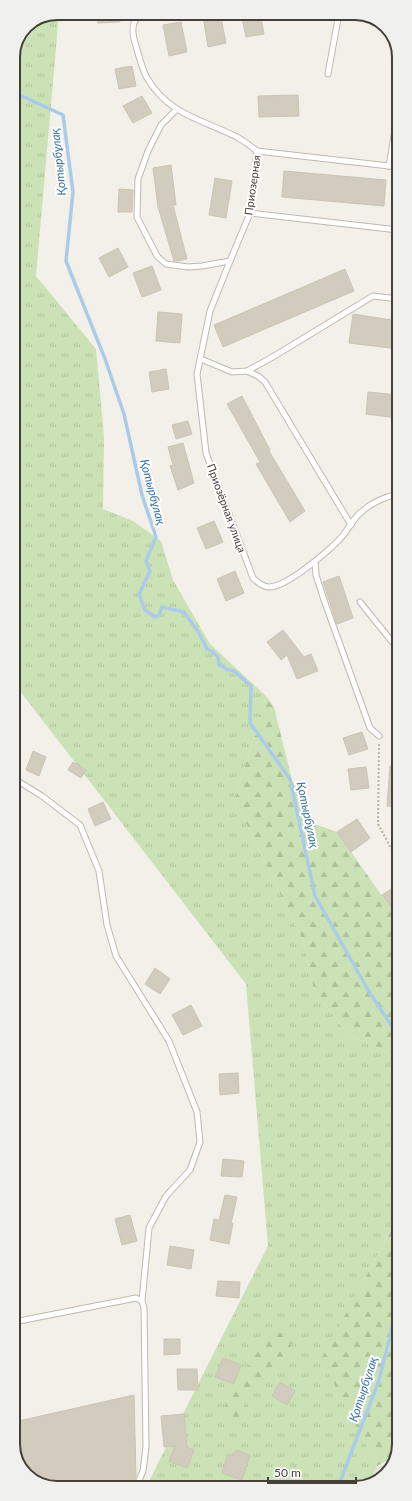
<svg xmlns="http://www.w3.org/2000/svg" width="412" height="1501" font-family="Lato,sans-serif">
<style>
.residential{fill:#e5e2d7}
.grass{fill:url(#grass-tufts)}
.forest{fill:url(#forest-firs)}
.lines{fill:none;stroke-linecap:round;stroke-linejoin:round}
.stream{stroke:#abcce8;stroke-width:3.5}
.building{fill:#d2ccbf;stroke:#ccc4b3}
.lane-casing{stroke:#bfbaaf;stroke-width:7}
.path{stroke:#bdb49f;stroke-width:2;stroke-dasharray:2 2;stroke-linecap:butt}
.lane{stroke:#fff;stroke-width:5}
.labels{text-anchor:middle;dominant-baseline:central;stroke-width:4;stroke-linejoin:round;paint-order:stroke}
.street-label{font-size:11px;fill:#454038;stroke:#fff}
.water-label{font-size:12px;font-style:italic;fill:#3d73a4;stroke:#fff}
.rim{fill:none;stroke:#454038;stroke-width:2}
</style>
<defs>
<pattern id="grass-tufts" width="24" height="20" patternUnits="userSpaceOnUse"><rect width="24" height="20" fill="#cbe2b6"/><path d="M3 7l-1-3M5 7V3M7 7l1-3M15 17l-1-3M17 17v-4M19 17l1-3" fill="none" stroke="#b0c39d"/></pattern>
<pattern id="forest-firs" width="22" height="20" patternUnits="userSpaceOnUse"><rect width="22" height="20" fill="#cbe2b6"/><path d="M5 1l3.5 6h-7zM16 11l3.5 6h-7z" fill="#b0c39d"/></pattern>
</defs>
<rect width="100%" height="100%" fill="#f2f0e8"/>
<!-- residential -->
<polygon class="residential" points="392,1463 388,1473 370,1484 377,1466"/>
<!-- grass -->
<polygon class="grass" points="57,13 59,13 36,276 96,349 104,437 103,509 133,521 161,541 173,580 210,644 266,696 235,800 303,941 314,990 350,1036 399,1056 399,1215 322,1359 377,1466 370,1484 364,1487 146,1487 268,1246 246,984 13,682 13,57 26,26"/>
<!-- forest -->
<g class="forest">
<polygon points="266,696 274,707 292,780 315,824 337,832 399,920 399,1056 350,1036 314,990 303,941 235,800"/>
<polygon points="399,1216 399,1444 394,1457 377,1466 321,1359"/>
<polygon points="268,1327 293,1339 283,1370 261,1379 245,1397 246,1418 227,1418 223,1414 228,1394 236,1390 250,1363 253,1351"/>
</g>
<g class="lines">
<!-- stream -->
<g class="stream">
<polyline points="13,92 63,115 73,192 66,261 105,359 124,414 142,495 156,537 146,561 150,571 139,594 145,610 155,617 159,615 162,607 184,612 199,633 207,649 213,652 218,657 219,664 226,669 234,671 251,686 250,723 290,779 315,896 368,990 399,1037"/>
<polyline points="338,1487 378,1383 389,1341 399,1294"/>
</g>
</g>
<!-- building -->
<g class="building">
<polygon points="97,13 119,13 120,22 98,23"/>
<polygon points="220,13 226,43 208,47 203,16"/>
<polygon points="241,13 260,13 264,34 246,37"/>
<polygon points="181,22 187,52 169,56 163,25"/>
<polygon points="132,66 136,86 119,89 115,69"/>
<polygon points="298,95 299,116 259,117 258,96"/>
<polygon points="142,96 152,113 133,123 123,106"/>
<polygon points="171,165 176,205 173,205 187,259 177,261 174,261 158,207 153,168"/>
<polygon points="284,171 386,180 384,206 282,197"/>
<polygon points="215,178 232,181 226,218 209,215"/>
<polygon points="119,189 133,190 132,212 118,212"/>
<polygon points="118,248 128,267 109,277 99,258"/>
<polygon points="152,266 161,290 142,297 133,273"/>
<polygon points="345,269 354,291 223,347 214,325"/>
<polygon points="158,312 182,314 180,343 156,341"/>
<polygon points="353,314 398,321 398,349 349,343"/>
<polygon points="166,369 169,389 152,392 149,372"/>
<polygon points="368,392 398,395 398,418 366,414"/>
<polygon points="242,396 270,450 269,451 305,511 290,522 256,464 260,462 227,404"/>
<polygon points="188,421 192,434 176,439 172,425"/>
<polygon points="183,443 194,483 178,490 170,466 173,465 168,447"/>
<polygon points="214,521 223,542 206,549 197,528"/>
<polygon points="235,571 244,593 226,601 217,579"/>
<polygon points="339,576 353,618 337,624 323,582"/>
<polygon points="283,630 304,657 311,654 318,671 297,679 287,655 281,660 267,642"/>
<polygon points="362,732 368,749 349,755 343,738"/>
<polygon points="33,751 46,757 39,776 26,770"/>
<polygon points="73,762 86,770 81,778 68,770"/>
<polygon points="390,766 399,767 399,807 387,806"/>
<polygon points="366,767 369,788 351,790 348,769"/>
<polygon points="103,802 111,819 95,826 88,809"/>
<polygon points="357,819 370,838 351,852 337,832"/>
<polygon points="399,884 399,906 393,910 382,895"/>
<polygon points="155,968 170,979 160,994 145,984"/>
<polygon points="191,1005 202,1026 183,1035 172,1015"/>
<polygon points="238,1073 239,1093 220,1095 219,1074"/>
<polygon points="223,1159 244,1161 242,1177 221,1176"/>
<polygon points="225,1195 237,1197 231,1223 233,1223 229,1244 210,1240 214,1219 219,1220"/>
<polygon points="130,1215 137,1241 122,1245 115,1219"/>
<polygon points="170,1246 194,1250 191,1269 167,1265"/>
<polygon points="218,1281 240,1282 239,1298 216,1296"/>
<polygon points="164,1339 180,1339 180,1354 164,1355"/>
<polygon points="223,1358 241,1365 234,1384 215,1377"/>
<polygon points="177,1369 197,1369 198,1390 178,1390"/>
<polygon points="280,1382 295,1391 287,1405 272,1396"/>
<polygon points="134,1395 136,1476 132,1488 52,1488 28,1477 24,1471 14,1422"/>
<polygon points="184,1414 187,1447 194,1450 187,1468 169,1461 175,1446 164,1447 161,1416"/>
<polygon points="236,1450 250,1455 242,1480 222,1473 228,1454 234,1456"/>
</g>
<g class="lines">
<defs>
<g id="lane">
<path d="M142 13C130 21 132 34 136 46 139 56 142 69 147 78 169 115 201 119 237 137 244 141 251 146 257 151L250 213 230 261 202 266 188 267 166 264 157 256 137 217 138 179 148 151 161 125 176 110"/>
<polyline points="328,74 339,13"/>
<polyline points="257,151 398,167"/>
<polyline points="389,166 398,112"/>
<polyline points="250,213 398,230"/>
<path d="M230 261 210 311 197 374 206 453 253 578C257 582 262 586 268 587 286 588 327 552 339 540 347 532 352 520 360 513 371 503 384 497 398 494"/>
<polyline points="201,359 232,372 247,371 271,358 373,296 398,299"/>
<polyline points="247,371 258,376 265,382 351,525"/>
<polyline points="315,562 316,575 324,600 370,728 379,736"/>
<polyline points="360,602 398,649"/>
<polyline points="13,778 42,796 80,825 99,871 107,925 116,956 169,1041 197,1112 200,1142 190,1170 166,1196 149,1228 142,1301"/>
<polyline points="14,1322 136,1298 142,1301 144,1308 146,1447 143,1471 136,1487"/>
</g>
</defs>
<!-- lane casing -->
<use href="#lane" class="lane-casing"/>
<!-- path -->
<polyline class="path" points="379,744 378,824 399,863"/>
<!-- lane -->
<use href="#lane" class="lane"/>
</g>
<g class="labels">
<!-- street labels -->
<g class="street-label">
<text transform="translate(252 185) rotate(-82)">Приозерная</text>
<text transform="translate(227 508) rotate(70)">Приозёрная улица</text>
</g>
<!-- water labels -->
<g class="water-label">
<text transform="translate(58 162) rotate(-96)">Қотырбұлақ</text>
<text transform="translate(153 492) rotate(75)">Қотырбұлақ</text>
<text transform="translate(308 815) rotate(78)">Қотырбұлақ</text>
<text transform="translate(363 1389) rotate(-72)">Қотырбұлақ</text>
</g>
</g>
<!-- crop -->
<path d="M0 0H412V1501H0ZM57 20H355A37 37 0 0 1 392 57V1444A37 37 0 0 1 355 1481H57A37 37 0 0 1 20 1444V57A37 37 0 0 1 57 20Z" fill="#f0f0ef" fill-rule="evenodd"/>
<path class="rim" d="M57 20H355A37 37 0 0 1 392 57V1444A37 37 0 0 1 355 1481H57A37 37 0 0 1 20 1444V57A37 37 0 0 1 57 20Z"/>
<!-- scale -->
<path d="M268 1477v6h88v-6" fill="none" stroke="#454038" stroke-width="2"/>
<text x="274" y="1477" font-size="12" fill="#454038" stroke="#ffffff" stroke-width="3" paint-order="stroke">50 m</text>
</svg>
